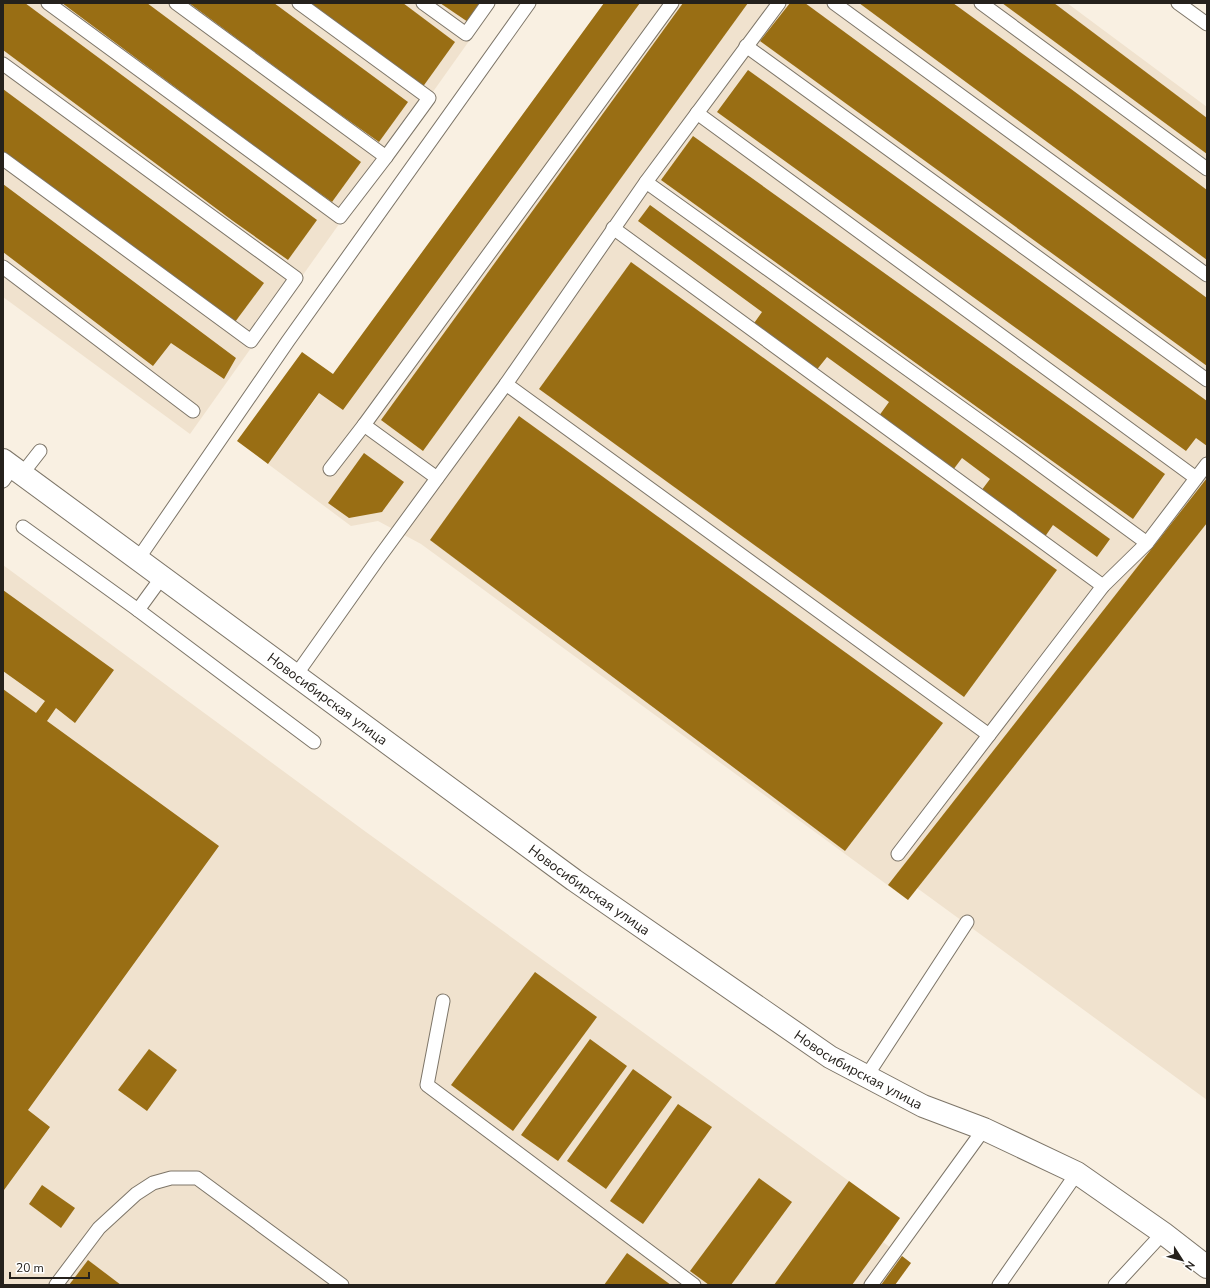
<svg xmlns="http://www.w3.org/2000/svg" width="1210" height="1288" font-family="'Nunito Sans',sans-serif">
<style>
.built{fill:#f0e2ce}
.building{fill:#996e14}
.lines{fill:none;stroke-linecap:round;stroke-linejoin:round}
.service-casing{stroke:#7d7568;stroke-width:15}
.minor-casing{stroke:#7d7568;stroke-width:24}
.service{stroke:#fff;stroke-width:13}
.minor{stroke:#fff;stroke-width:22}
.labels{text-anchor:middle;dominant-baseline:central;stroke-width:3.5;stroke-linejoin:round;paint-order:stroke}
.street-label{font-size:14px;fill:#25211c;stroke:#fff}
</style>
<rect width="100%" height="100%" fill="#f9f0e2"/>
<!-- built -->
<g class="built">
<polygon points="3,3 496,3 190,434 3,297"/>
<polygon points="604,3 1067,3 1207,107 1207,1100 917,888 908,900 421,544 378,521 351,526 268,464"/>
<polygon points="3,565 366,832 900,1218 883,1242 911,1263 895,1285 3,1285"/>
</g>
<!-- building -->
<g class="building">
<polygon points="3,3 25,3 317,220 288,260 233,221 3,50"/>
<polygon points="62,3 147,3 361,162 332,202 277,163"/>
<polygon points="189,3 274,3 408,102 379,142 324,103"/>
<polygon points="307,3 403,3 455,42 422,88"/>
<polygon points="440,3 482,3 468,22"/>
<polygon points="604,3 640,3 343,410 319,393 268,464 237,441 302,352 333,374"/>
<polygon points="683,3 748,3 423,451 381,420"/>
<polygon points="790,3 805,3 1207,298 1207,366 760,41"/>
<polygon points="859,3 953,3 1071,89 1207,190 1207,260"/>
<polygon points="1002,3 1054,3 1207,118 1207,154"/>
<polygon points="748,70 1207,401 1207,446 1196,438 1186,451 717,112"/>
<polygon points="3,89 264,283 235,322 180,283 3,152"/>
<polygon points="693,136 1165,474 1133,519 661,180"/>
<polygon points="3,184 236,358 224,379 171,343 153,366 3,252"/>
<polygon points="650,205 1110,539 1097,557 1053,525 1042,541 978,495 990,479 962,458 950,474 876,420 889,402 827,357 815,372 752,326 762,312 638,221"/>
<polygon points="631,262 1057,570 964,697 539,389"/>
<polygon points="519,416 943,723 845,851 430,540"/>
<polygon points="364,453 404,482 382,512 349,518 328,503"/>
<polygon points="1207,478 1207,523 908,900 888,885"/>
<polygon points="3,590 114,670 75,723 56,708 47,721 219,846 28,1110 50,1127 4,1190 3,1189 3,689 36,713 45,701 3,671"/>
<polygon points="535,972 597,1017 513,1131 451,1085"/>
<polygon points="590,1039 627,1066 558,1161 521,1135"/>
<polygon points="149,1049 177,1070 147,1111 118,1090"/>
<polygon points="633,1069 672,1097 606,1189 567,1161"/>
<polygon points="678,1104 712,1127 643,1224 610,1201"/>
<polygon points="759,1178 792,1202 731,1285 709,1285 690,1271"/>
<polygon points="849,1181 900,1218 883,1242 852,1285 774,1285"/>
<polygon points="42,1185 75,1208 61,1228 29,1204"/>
<polygon points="627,1253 671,1285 604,1285"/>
<polygon points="902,1256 911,1263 895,1285 881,1285"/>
<polygon points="88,1260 121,1285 69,1285"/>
</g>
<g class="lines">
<defs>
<g id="service">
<polyline points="48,3 340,217 386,157 429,98 299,3"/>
<polyline points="176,3 386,157"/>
<polyline points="423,3 466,34 488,3"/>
<polyline points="834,3 1207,275"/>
<polyline points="981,3 1207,169"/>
<polyline points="1178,3 1207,24"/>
<polyline points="746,46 1207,380"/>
<polyline points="3,64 296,278 251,341 3,159"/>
<polyline points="697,113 1196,478"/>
<polyline points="646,182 1005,439 1147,543"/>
<polyline points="613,228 1103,586"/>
<polyline points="3,267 193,411"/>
<polyline points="506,384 989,735"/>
<polyline points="364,425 437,478"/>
<polyline points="330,469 364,425 672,3"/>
<polyline points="22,474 40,451"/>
<polyline points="3,481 13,467"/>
<polyline points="23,527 138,610"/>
<polyline points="138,559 288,341 529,3"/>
<polyline points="162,577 138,610 314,742"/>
<polyline points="296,675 378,559 506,384 646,182 779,3"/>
<polyline points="898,854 1103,586 1147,543 1207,464"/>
<polyline points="443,1001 427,1085 694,1285"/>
<polyline points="866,1077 967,922"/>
<polyline points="56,1285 99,1228 136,1194 153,1183 171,1178 197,1178 342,1285"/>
<polyline points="871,1285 984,1129"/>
<polyline points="999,1285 1077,1173"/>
<polyline points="1115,1285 1163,1233"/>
</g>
<g id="minor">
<path id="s1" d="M3 460 574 880 830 1057 923 1106 984 1129 1077 1173 1163 1233 1207 1267"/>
</g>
</defs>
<!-- service casing -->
<use href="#service" class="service-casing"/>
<!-- minor casing -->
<use href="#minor" class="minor-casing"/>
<!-- service -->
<use href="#service" class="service"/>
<!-- minor -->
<use href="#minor" class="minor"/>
</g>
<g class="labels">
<!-- street labels -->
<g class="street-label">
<text stroke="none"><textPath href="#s1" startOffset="403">Новосибирская улица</textPath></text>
<text stroke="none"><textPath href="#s1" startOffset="727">Новосибирская улица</textPath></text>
<text stroke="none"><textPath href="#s1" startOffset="1051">Новосибирская улица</textPath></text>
</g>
</g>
<!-- border -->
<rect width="1210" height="1288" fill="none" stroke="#25211c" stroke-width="8"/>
<!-- north arrow -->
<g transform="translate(1182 1260) rotate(126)" stroke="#ffffff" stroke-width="3" paint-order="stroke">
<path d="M0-3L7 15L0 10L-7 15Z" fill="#25211c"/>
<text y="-6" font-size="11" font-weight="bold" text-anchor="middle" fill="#25211c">N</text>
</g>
<!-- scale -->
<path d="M10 1272v6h79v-6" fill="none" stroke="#25211c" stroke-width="2"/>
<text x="16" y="1272" font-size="12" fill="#25211c" stroke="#ffffff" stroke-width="3" paint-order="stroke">20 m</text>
</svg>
